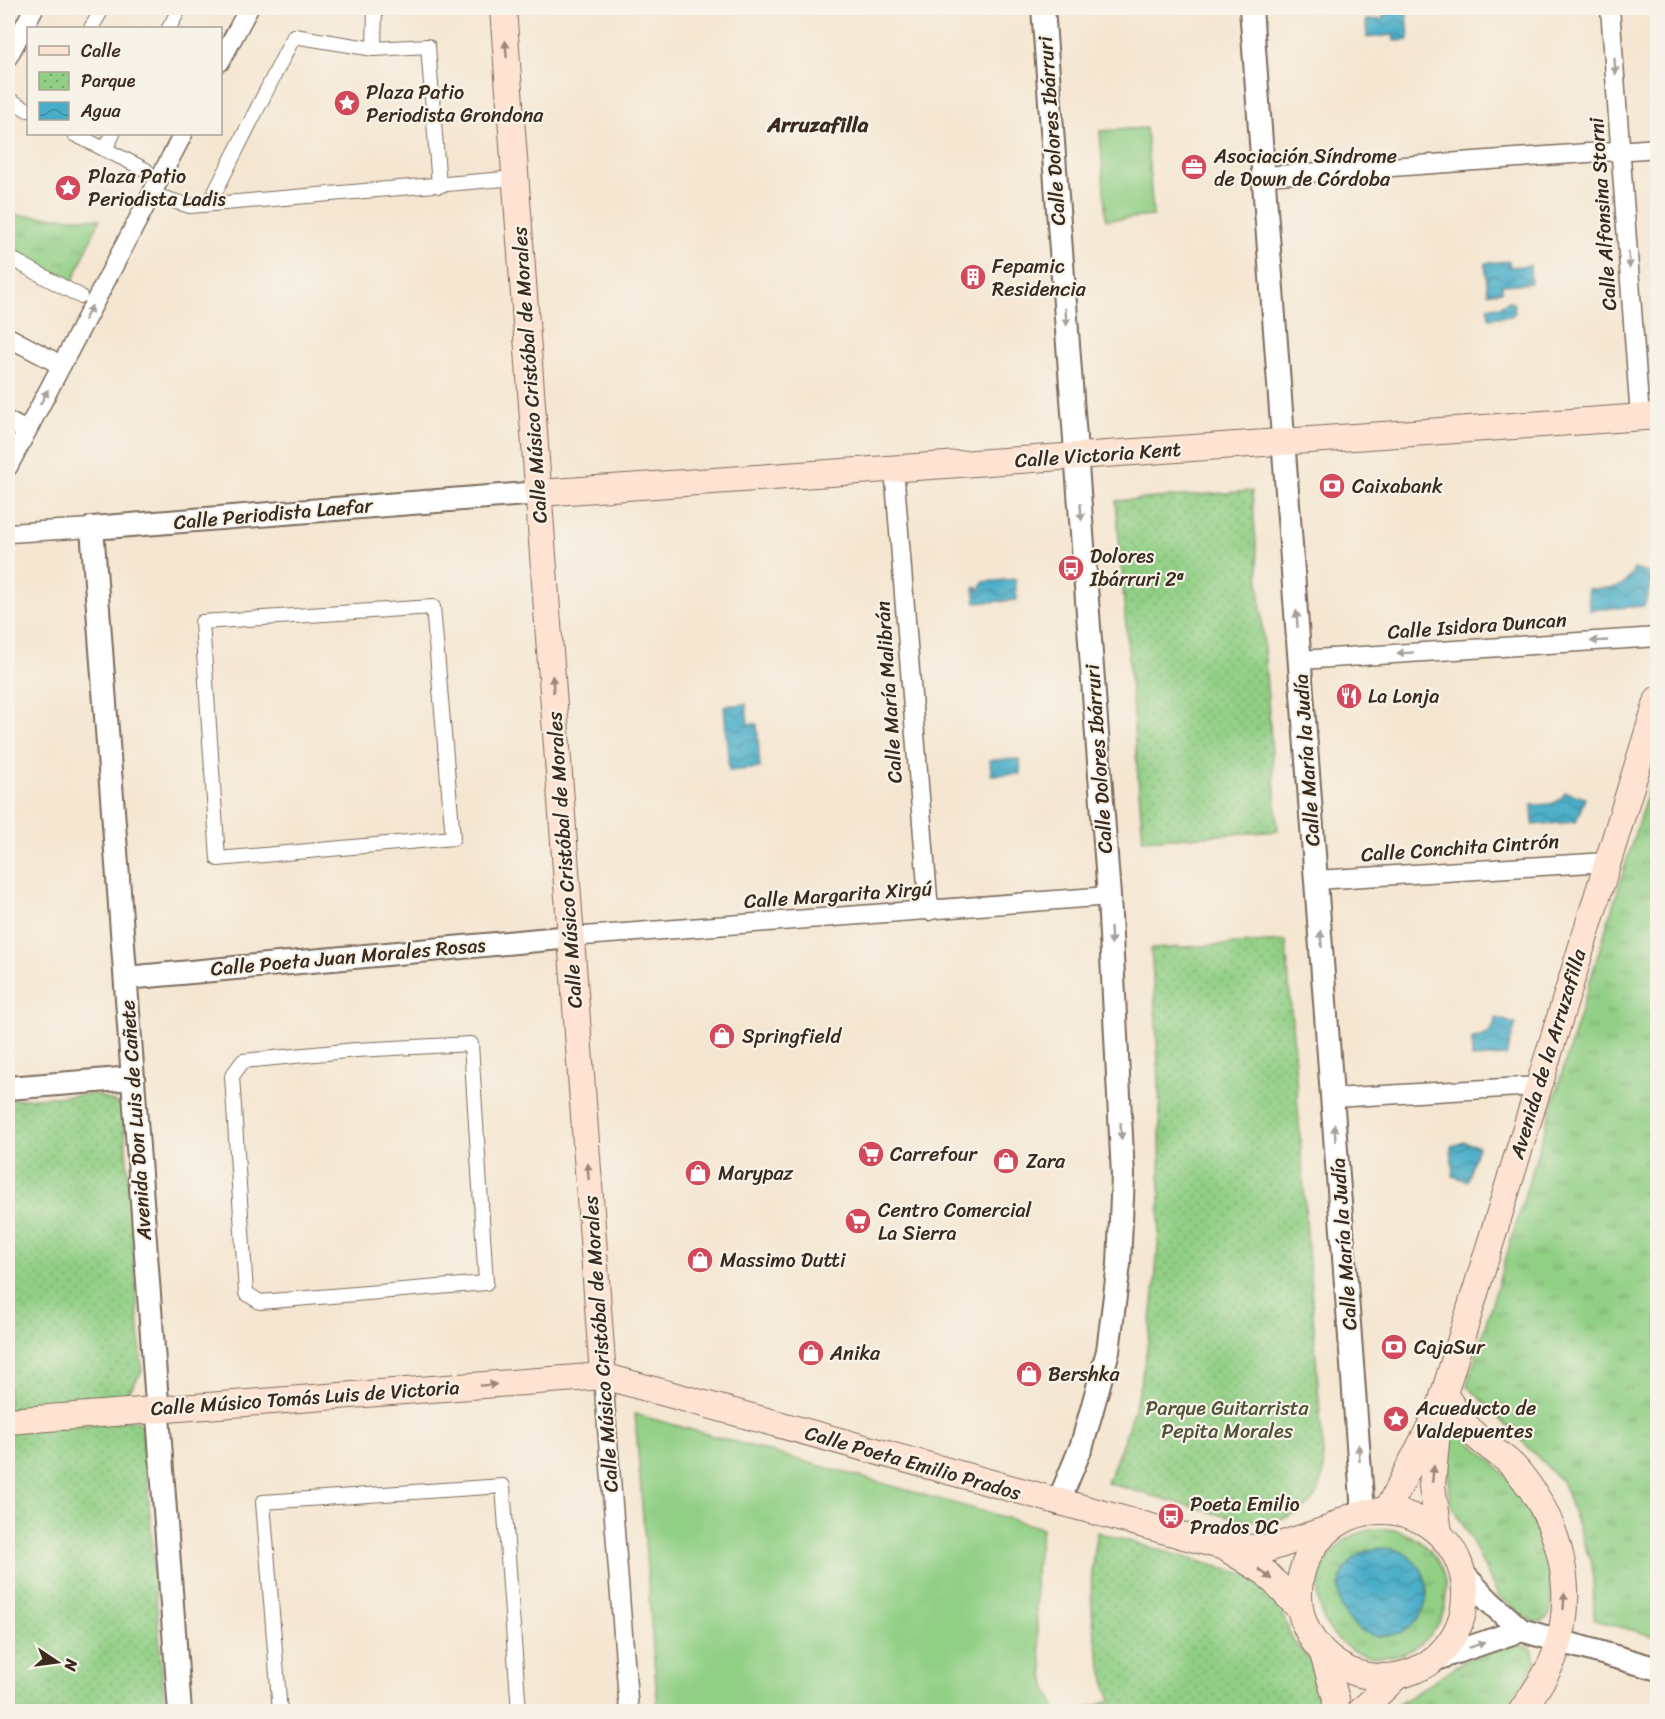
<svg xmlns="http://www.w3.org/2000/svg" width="1665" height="1719" font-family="Sriracha,sans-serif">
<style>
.grass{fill:url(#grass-tufts);stroke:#667c52;stroke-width:1.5}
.park{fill:url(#park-dots);stroke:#667c52;stroke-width:1.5}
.pitch{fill:#91cf85;stroke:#667c52;stroke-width:1.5}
.water{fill:url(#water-waves);stroke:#426c73;stroke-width:1.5}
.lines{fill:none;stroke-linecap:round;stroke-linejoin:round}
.pedestrian-casing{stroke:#7c6c5d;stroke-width:16}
.minor-casing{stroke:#7c6c5d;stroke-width:21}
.tertiary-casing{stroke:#7c6c5d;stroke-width:26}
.secondary-casing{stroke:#7c6c5d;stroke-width:28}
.pedestrian{stroke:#fff;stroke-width:14}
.minor{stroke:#fff;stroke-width:18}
.tertiary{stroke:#fff;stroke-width:22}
.secondary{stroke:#fee3d2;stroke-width:26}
.oneway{fill:#9c8678}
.oneway2{fill:#a79f9a}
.labels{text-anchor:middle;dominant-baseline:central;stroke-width:4.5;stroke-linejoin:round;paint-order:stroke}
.poi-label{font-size:20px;fill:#3b2a1e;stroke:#f7f3e8;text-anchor:start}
.street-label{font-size:20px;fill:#3b2a1e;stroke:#f7f3e8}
.park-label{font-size:20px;fill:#505338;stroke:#f7f3e8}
.neighbourhood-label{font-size:21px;font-weight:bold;fill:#3b2a1e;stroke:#f7f3e8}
</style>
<defs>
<pattern id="grass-tufts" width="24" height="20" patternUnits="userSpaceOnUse" patternTransform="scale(1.5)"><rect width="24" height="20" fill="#91cf85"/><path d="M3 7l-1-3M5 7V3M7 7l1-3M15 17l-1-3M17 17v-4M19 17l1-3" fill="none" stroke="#78a86c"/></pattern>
<pattern id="park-dots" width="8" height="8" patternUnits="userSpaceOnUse" patternTransform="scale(1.5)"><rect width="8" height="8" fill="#91cf85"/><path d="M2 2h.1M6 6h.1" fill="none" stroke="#78a86c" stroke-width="1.8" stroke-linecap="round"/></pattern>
<pattern id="water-waves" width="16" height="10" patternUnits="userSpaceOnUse" patternTransform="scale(1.5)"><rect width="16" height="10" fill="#48adc8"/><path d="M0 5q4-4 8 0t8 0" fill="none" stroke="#3d8da2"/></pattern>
</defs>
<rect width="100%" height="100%" fill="#f7f3e8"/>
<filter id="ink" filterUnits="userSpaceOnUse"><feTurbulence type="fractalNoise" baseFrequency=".0167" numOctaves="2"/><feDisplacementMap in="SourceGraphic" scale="12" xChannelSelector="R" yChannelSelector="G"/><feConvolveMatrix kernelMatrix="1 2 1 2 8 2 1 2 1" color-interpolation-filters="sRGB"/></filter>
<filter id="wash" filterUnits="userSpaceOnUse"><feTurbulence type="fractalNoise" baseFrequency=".008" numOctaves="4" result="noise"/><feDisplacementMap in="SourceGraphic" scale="24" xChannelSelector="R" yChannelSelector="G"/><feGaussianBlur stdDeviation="1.35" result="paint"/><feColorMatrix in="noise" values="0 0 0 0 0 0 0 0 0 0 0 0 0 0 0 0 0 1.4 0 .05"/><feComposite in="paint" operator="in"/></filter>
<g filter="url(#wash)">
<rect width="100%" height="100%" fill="#f5e6d1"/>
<!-- grass -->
<g class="grass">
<polygon points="8,215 100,219 71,285 8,252"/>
<polygon points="1657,761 1658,1637 1657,1637 1594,1620 1593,1569 1563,1483 1467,1385"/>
<polygon points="1455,1429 1491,1460 1523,1494 1546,1540 1552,1600 1550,1615 1544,1621 1533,1622 1498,1596 1470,1537 1450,1503 1448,1448"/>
<circle cx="1382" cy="1593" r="64"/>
<polygon points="1520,1645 1532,1649 1536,1663 1513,1703 1503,1711 1387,1712 1467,1659 1500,1649"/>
</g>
<!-- park -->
<g class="park">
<polygon points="1252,491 1278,831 1143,840 1116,501"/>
<path d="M1286 941 1324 1469C1319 1518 1278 1525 1236 1519L1107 1483C1118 1455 1130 1426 1137 1397 1151 1342 1156 1283 1159 1226 1163 1134 1158 1042 1151 949Z"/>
<polygon points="95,1094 123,1106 142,1371 122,1403 8,1412 8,1100"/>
<polygon points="136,1420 143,1427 165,1711 8,1712 8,1431"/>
<path d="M1097 1532 1254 1577 1278 1596 1283 1616 1294 1643 1320 1670 1327 1712H1088L1087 1708 1111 1701C1093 1642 1085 1593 1097 1532Z"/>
</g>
<!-- pitch -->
<g class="pitch">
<polygon points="1146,128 1153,216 1106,220 1100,131"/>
<polygon points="635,1414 1042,1528 1035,1575 1037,1629 1046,1687 1057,1711 658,1711"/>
</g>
<!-- water -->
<g class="water">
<polygon points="1407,10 1409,40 1394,41 1393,35 1367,38 1366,20 1383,19 1383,13"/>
<polygon points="1651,177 1657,177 1657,205 1652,205"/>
<polygon points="1509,261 1510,267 1530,265 1531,283 1502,285 1502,291 1488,293 1485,263"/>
<polygon points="1509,301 1514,304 1515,313 1511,316 1489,318 1488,307 1501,306"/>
<path d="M1634 569 1654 575 1644 606 1589 610 1588 589C1610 587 1624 593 1634 569Z"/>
<polygon points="1015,579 1017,600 976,603 974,588 978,587 978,591 980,590 983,582"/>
<polygon points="746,704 748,724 757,724 760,768 729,771 724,706"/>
<polygon points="1020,759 1021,774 991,775 990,760"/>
<path d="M1565 792 1585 798 1576 822 1533 825 1532 805C1546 804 1559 806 1565 792Z"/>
<path d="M1496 1018 1516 1024 1506 1056 1472 1058V1038C1487 1038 1492 1031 1496 1018Z"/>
<polygon points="1464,1142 1478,1146 1467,1181 1453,1176 1451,1146"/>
<circle cx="1383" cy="1592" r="44"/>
</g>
</g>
<g filter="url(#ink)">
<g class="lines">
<defs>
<g id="pedestrian">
<polyline points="91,28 103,8"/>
<polyline points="169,28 180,8"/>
<polyline points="374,49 375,8"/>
<polyline points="8,99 28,110"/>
<polyline points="74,134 146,170"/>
<polyline points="105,149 113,134"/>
<polyline points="152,193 157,196 190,206 516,178"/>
<polyline points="209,204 294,36 374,49 428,46 439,186"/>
<polyline points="8,257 80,296"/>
<polygon points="433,607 453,838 218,859 202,622"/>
<polygon points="471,1044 486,1283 260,1302 246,1293 232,1076 243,1061 356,1050"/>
<polyline points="280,1712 263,1502 503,1486 519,1712"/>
</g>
<g id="minor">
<polyline points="1610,8 1640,418"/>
<polyline points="8,57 34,8"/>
<polyline points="220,62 249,8"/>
<polyline points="1264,176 1658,148"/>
<polyline points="8,337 61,365"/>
<polyline points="8,421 26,431"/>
<polyline points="8,467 183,134"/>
<polyline points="894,468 929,911"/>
<polyline points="8,533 92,528"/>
<polyline points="1300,660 1658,637"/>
<polyline points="1316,880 1607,862"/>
<polyline points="571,937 1109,896"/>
<polyline points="1333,1098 1539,1086"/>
<polyline points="603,1376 629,1712"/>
</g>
<g id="tertiary">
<polyline points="1043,8 1109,896 1123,1176 1119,1264 1108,1351 1082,1445 1058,1503"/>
<polyline points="1251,8 1363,1512"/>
<polyline points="126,978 571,937"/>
<polyline points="8,1088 133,1078"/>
<polyline points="1464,1575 1490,1602 1521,1630 1658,1669"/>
<polyline points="1433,1660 1521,1630"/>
<polyline points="180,1712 92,528 539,493"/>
</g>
<g id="secondary">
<polyline points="503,8 603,1376"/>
<polyline points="539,493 1658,416"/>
<path d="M1444 1394C1454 1409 1464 1425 1477 1437 1490 1449 1505 1456 1516 1469 1560 1520 1579 1593 1554 1657 1546 1677 1533 1694 1521 1712"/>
<polyline points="8,1421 603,1376 1224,1547 1266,1573 1299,1608"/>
<polyline points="1387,1510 1433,1421"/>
<circle cx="1382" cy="1594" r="83"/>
<polyline points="1439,1532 1432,1486 1439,1410 1658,699"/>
<polyline points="1226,1547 1271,1548 1328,1529"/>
<polyline points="1323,1654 1336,1699 1335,1712"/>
<polyline points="1360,1712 1397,1676"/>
</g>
</defs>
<!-- pedestrian casing -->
<use href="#pedestrian" class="pedestrian-casing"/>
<!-- minor casing -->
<use href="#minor" class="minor-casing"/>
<!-- tertiary casing -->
<use href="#tertiary" class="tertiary-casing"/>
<!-- secondary casing -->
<use href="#secondary" class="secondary-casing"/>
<!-- pedestrian -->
<use href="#pedestrian" class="pedestrian"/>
<!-- minor -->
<use href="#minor" class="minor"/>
<!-- tertiary -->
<use href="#tertiary" class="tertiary"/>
<!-- secondary -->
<use href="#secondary" class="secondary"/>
</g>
<!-- one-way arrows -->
<defs><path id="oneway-solid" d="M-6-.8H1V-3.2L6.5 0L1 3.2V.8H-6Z" transform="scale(1.5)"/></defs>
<g class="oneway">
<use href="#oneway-solid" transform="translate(506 49) rotate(-94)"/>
<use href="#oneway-solid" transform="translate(553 684) rotate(-94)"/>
<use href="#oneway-solid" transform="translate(588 1171) rotate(-94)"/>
<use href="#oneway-solid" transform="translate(488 1385) rotate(-4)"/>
<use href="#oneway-solid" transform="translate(1433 1474) rotate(-84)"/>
<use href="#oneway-solid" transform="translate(1265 1574) rotate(39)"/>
<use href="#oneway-solid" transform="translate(1564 1601) rotate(-87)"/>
</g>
<g class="oneway2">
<use href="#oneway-solid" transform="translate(1615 66) rotate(86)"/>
<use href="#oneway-solid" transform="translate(1629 260) rotate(86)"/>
<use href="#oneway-solid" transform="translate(88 313) rotate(-62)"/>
<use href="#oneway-solid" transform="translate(1066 317) rotate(86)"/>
<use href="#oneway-solid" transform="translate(44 397) rotate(-62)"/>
<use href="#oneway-solid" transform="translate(1081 512) rotate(86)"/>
<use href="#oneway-solid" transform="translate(1297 619) rotate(-94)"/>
<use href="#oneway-solid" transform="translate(1599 641) rotate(177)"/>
<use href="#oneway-solid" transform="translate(1405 653) rotate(176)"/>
<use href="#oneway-solid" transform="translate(1111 936) rotate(87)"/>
<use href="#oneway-solid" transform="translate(1321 939) rotate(-94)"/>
<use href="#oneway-solid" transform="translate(1121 1131) rotate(87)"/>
<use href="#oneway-solid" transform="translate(1335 1133) rotate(-94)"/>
<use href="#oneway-solid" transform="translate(1359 1453) rotate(-94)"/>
<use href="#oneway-solid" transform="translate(1477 1645) rotate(-19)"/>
</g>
</g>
<!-- icons -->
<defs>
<symbol id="sight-disc" viewBox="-11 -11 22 22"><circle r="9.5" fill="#d1495b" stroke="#f7f3e8"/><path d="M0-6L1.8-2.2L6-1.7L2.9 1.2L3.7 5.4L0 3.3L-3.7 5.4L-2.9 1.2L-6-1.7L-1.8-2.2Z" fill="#fff"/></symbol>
<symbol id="office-disc" viewBox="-11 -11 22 22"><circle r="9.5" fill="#d1495b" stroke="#f7f3e8"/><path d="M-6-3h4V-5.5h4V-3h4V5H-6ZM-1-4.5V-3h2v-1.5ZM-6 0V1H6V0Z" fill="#fff"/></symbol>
<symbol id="building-disc" viewBox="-11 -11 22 22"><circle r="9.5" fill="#d1495b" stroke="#f7f3e8"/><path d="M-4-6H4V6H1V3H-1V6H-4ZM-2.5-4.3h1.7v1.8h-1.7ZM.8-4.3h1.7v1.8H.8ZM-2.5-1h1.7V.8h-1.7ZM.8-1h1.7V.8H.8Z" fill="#fff"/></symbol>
<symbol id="bank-disc" viewBox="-11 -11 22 22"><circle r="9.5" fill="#d1495b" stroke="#f7f3e8"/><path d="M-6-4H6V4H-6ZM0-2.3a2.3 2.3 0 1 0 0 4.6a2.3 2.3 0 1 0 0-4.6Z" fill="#fff"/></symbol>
<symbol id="bus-disc" viewBox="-11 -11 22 22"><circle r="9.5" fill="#d1495b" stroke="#f7f3e8"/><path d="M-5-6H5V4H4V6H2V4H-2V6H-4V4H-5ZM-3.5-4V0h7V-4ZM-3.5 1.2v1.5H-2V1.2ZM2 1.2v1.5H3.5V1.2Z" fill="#fff"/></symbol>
<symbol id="restaurant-disc" viewBox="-11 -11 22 22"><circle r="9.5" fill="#d1495b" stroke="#f7f3e8"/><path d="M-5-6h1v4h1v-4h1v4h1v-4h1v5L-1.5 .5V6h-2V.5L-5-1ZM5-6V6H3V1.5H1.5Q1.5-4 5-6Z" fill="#fff"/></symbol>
<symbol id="shop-disc" viewBox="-11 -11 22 22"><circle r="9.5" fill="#d1495b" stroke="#f7f3e8"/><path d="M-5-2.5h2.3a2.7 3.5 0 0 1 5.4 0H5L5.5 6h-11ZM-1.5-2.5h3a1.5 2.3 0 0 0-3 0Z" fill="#fff"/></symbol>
<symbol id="supermarket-disc" viewBox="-11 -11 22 22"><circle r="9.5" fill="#d1495b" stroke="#f7f3e8"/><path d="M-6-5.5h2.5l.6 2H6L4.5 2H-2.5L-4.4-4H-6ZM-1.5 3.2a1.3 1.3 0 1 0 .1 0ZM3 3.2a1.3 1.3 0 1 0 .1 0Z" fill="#fff"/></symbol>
</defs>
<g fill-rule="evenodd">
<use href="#sight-disc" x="332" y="88" width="30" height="30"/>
<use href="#office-disc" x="1179" y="152" width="30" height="30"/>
<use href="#sight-disc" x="53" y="173" width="30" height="30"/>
<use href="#building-disc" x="958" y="262" width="30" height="30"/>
<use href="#bank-disc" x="1317" y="471" width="30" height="30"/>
<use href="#bus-disc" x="1056" y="553" width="30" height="30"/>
<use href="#restaurant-disc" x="1334" y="681" width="30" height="30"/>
<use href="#shop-disc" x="707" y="1021" width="30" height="30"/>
<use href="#supermarket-disc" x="856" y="1139" width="30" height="30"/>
<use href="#shop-disc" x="991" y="1146" width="30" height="30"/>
<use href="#shop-disc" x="683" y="1158" width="30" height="30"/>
<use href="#supermarket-disc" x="843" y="1206" width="30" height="30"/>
<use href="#shop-disc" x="685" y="1245" width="30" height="30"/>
<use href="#bank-disc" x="1379" y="1332" width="30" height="30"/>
<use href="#shop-disc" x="796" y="1338" width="30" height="30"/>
<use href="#shop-disc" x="1014" y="1359" width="30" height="30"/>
<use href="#sight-disc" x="1381" y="1404" width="30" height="30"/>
<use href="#bus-disc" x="1156" y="1501" width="30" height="30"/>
</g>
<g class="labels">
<!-- poi labels -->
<g class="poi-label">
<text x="366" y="92">Plaza Patio<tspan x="366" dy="23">Periodista Grondona</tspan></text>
<text x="1214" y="156">Asociación Síndrome<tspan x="1214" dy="23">de Down de Córdoba</tspan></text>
<text x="88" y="176">Plaza Patio<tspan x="88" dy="23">Periodista Ladis</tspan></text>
<text x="992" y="266">Fepamic<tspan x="992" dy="23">Residencia</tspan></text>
<text x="1352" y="486">Caixabank</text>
<text x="1090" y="556">Dolores<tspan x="1090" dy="23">Ibárruri 2ª</tspan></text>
<text x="1368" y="696">La Lonja</text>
<text x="742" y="1036">Springfield</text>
<text x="890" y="1154">Carrefour</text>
<text x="1026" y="1161">Zara</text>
<text x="718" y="1173">Marypaz</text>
<text x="878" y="1210">Centro Comercial<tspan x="878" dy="23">La Sierra</tspan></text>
<text x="720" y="1260">Massimo Dutti</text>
<text x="1414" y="1347">CajaSur</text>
<text x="830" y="1353">Anika</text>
<text x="1048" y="1374">Bershka</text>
<text x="1416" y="1408">Acueducto de<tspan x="1416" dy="23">Valdepuentes</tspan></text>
<text x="1190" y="1504">Poeta Emilio<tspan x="1190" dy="23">Prados DC</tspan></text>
</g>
<!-- street labels -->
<g class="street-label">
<text transform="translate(1052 131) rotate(-94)">Calle Dolores Ibárruri</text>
<text transform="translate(1603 214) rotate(-94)">Calle Alfonsina Storni</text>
<text transform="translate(530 375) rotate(-94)">Calle Músico Cristóbal de Morales</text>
<text transform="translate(1098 455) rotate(-4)">Calle Victoria Kent</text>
<text transform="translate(273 514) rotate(-5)">Calle Periodista Laefar</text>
<text transform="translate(1477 626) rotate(-4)">Calle Isidora Duncan</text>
<text transform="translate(889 692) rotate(-94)">Calle María Malibrán</text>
<text transform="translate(1099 759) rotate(-94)">Calle Dolores Ibárruri</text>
<text transform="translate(1307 760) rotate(-94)">Calle María la Judía</text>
<text transform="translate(1460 848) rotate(-4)">Calle Conchita Cintrón</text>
<text transform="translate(565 860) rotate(-94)">Calle Músico Cristóbal de Morales</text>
<text transform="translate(838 895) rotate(-4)">Calle Margarita Xirgú</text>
<text transform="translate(348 957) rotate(-5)">Calle Poeta Juan Morales Rosas</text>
<text transform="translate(1548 1054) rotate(-73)">Avenida de la Arruzafilla</text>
<text transform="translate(136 1120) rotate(-94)">Avenida Don Luis de Cañete</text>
<text transform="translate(1344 1244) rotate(-94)">Calle María la Judía</text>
<text transform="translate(601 1344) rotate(-94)">Calle Músico Cristóbal de Morales</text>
<text transform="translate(305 1398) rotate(-4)">Calle Músico Tomás Luis de Victoria</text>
<text transform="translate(913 1463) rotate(16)">Calle Poeta Emilio Prados</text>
</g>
<!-- park labels -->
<g class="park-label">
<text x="1227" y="1408">Parque Guitarrista<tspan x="1227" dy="23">Pepita Morales</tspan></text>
</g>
<!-- neighbourhood labels -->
<g class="neighbourhood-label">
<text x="818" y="125">Arruzafilla</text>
</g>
</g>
<!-- margin -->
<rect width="1665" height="1719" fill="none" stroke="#f7f3e8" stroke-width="30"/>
<!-- legend -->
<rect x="27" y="27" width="195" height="108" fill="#f7f3e8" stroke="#aca397" stroke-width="1.5"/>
<rect x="39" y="46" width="30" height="9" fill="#fee3d2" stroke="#aca397" stroke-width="1.5"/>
<text x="81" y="57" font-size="18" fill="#3b2a1e">Calle</text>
<rect x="39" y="72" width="30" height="18" fill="url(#park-dots)" stroke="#aca397" stroke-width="1.5"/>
<text x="81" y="87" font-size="18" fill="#3b2a1e">Parque</text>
<rect x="39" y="102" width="30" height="18" fill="url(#water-waves)" stroke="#aca397" stroke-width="1.5"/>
<text x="81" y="117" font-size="18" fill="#3b2a1e">Agua</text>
<!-- north arrow -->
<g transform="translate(57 1662) rotate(103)" stroke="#f7f3e8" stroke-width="4.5" paint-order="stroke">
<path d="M0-4.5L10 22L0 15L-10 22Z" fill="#3b2a1e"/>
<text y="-9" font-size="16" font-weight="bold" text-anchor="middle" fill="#3b2a1e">N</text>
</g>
</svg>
